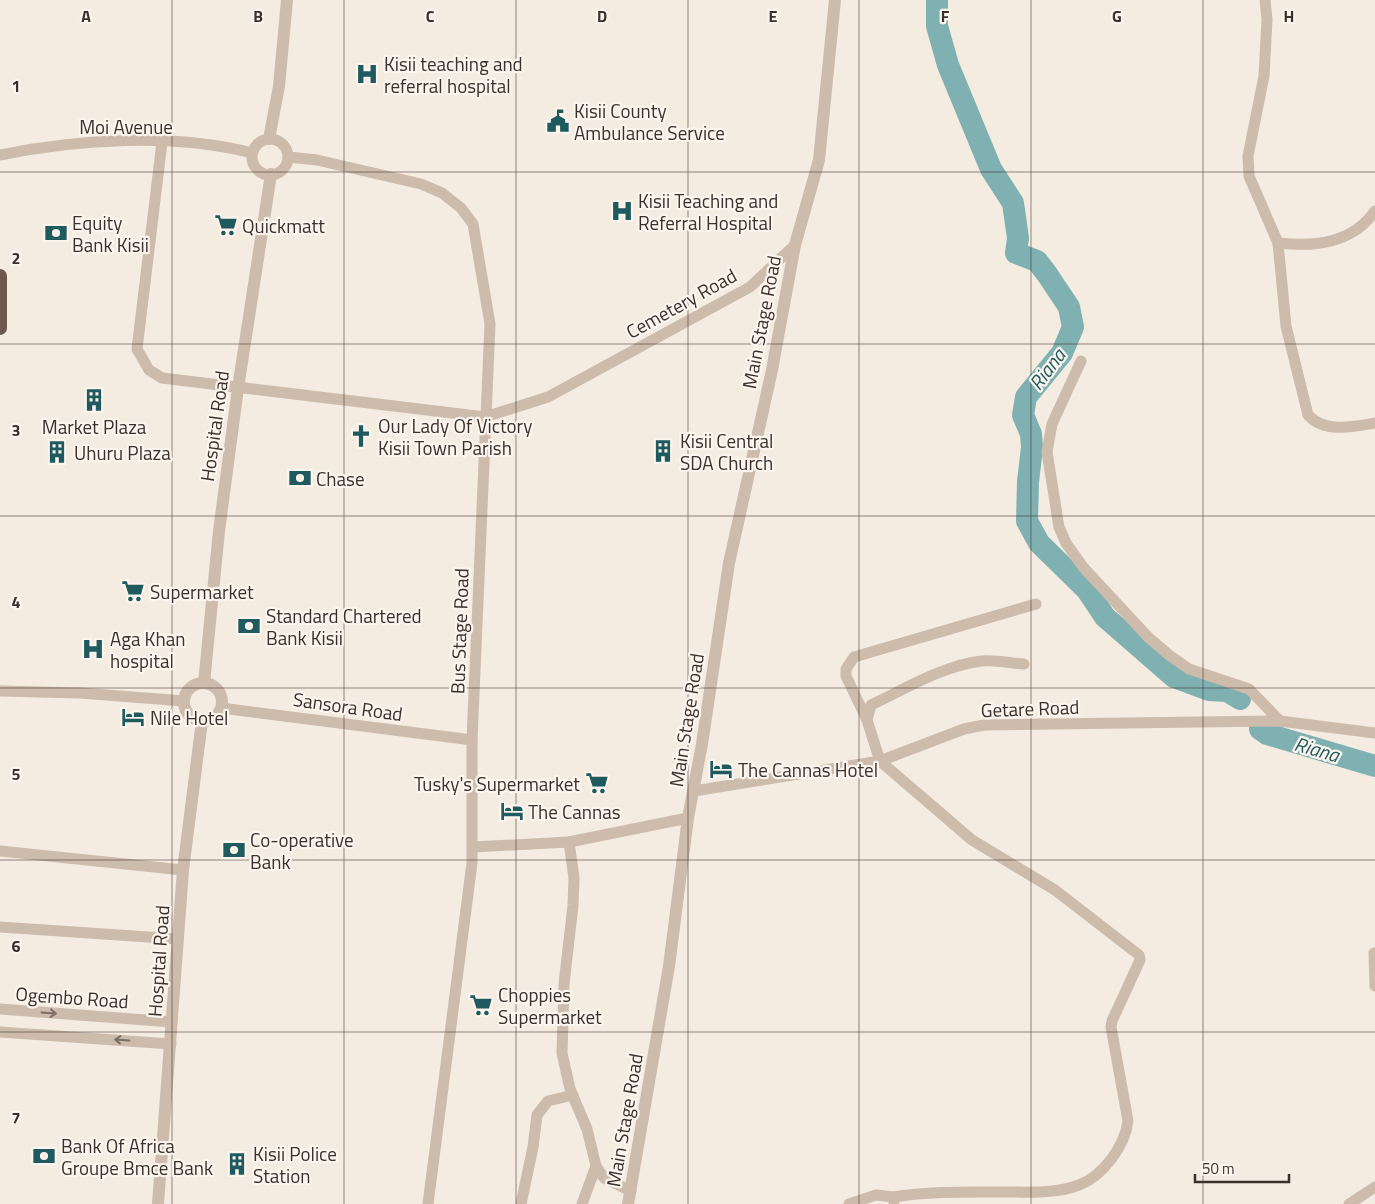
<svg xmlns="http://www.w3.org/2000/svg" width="1375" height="1204" font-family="'Titillium Web',sans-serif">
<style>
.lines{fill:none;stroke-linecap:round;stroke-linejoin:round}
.river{stroke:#7fb0b2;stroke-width:22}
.minor{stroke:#cdbbac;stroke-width:11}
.tertiary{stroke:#cdbbac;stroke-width:12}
.trunk{stroke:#6c584f;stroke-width:14}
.oneway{stroke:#7d6f65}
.grid{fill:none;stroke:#3b302b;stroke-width:1;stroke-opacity:0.55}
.labels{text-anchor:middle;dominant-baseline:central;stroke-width:4.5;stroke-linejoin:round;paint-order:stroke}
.poi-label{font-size:19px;fill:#3b302b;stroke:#fbf5ee;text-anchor:start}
.street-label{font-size:19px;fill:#3b302b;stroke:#fbf5ee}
.water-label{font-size:20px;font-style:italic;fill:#1f5a5e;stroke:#fbf5ee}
.grid-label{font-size:16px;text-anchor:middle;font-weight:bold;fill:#3b302b;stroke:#fbf5ee;stroke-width:4.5;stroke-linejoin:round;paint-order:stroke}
</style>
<rect width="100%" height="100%" fill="#f4ebe1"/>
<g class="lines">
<!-- river -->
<g class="river">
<polyline points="937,0 937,26 948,65 991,169 1013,203 1018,238 1016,253 1037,261 1047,274 1069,307 1073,327 1062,353 1026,397 1023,415 1031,434 1032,447 1028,482 1027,521 1039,543 1087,590 1105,617 1174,677 1209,690 1227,691 1240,699"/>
<polyline points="1260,729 1267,734 1375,766"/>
</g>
<!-- minor -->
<g class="minor">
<path d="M1265 0 1267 19 1264 76 1248 156 1249 176 1278 243 1286 326 1308 415C1324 433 1353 427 1375 423"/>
<circle cx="270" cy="157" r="18"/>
<polyline points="162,142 137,349 149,370 162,378 485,417 548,397 750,287 795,245"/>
<path d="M0 155C79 139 173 133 252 153"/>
<polyline points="288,157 317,160 421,184 442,193 461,208 473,224 490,324 472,740 472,863 428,1204"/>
<path d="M1278 243C1314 247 1352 244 1375 211"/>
<polyline points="1081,361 1052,424 1047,452 1059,527 1066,543 1083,567 1148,637 1169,655 1189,669 1249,689 1280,721"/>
<polyline points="0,691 80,693 184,701"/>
<polyline points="221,708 472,740"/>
<polyline points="867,720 846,676 846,669 854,657 1036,604"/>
<polyline points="694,791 880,761 964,729 984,725 1280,721 1375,733"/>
<polyline points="569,842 574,878 573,905 564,984 562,1053 570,1089 587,1129 596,1166 604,1178 631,1191"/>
<polyline points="473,847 569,842 688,818"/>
<polyline points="0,851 183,870"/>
<polyline points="0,927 178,939"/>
<polyline points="1374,953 1375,986"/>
<polyline points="0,1009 172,1022"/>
<polyline points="0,1032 171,1044"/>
<path d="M893 1197C930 1191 967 1192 1004 1192 1029 1192 1055 1194 1079 1185 1103 1176 1125 1146 1128 1121L1111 1027 1112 1021 1140 960 1139 955 1055 890 972 840 880 761 867 720 871 705C905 689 944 665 982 661 995 660 1011 663 1024 664"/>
<polyline points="521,1204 533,1147 537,1115 548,1101 573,1095"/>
<polyline points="582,1204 596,1166"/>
<polyline points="849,1204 876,1195 893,1197 894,1202"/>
<polyline points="1349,1204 1375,1187"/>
</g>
<!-- tertiary -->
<g class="tertiary">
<polyline points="269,139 279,86 287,0"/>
<polyline points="204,683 219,531 238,388 271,174"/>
<circle cx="203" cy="702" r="19"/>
<polyline points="158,1204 183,870 202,721"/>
<polyline points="628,1204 669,966 688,818 702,744 729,563 772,370 795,245 819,160 835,0"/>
</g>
<!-- trunk -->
<polyline class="trunk" points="0,276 0,328"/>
</g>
<!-- one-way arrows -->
<defs><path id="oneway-shaft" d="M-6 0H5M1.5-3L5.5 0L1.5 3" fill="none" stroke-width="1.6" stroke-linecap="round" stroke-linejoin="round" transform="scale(1.25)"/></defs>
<g class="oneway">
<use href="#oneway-shaft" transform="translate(49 1013) rotate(4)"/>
<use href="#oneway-shaft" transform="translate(122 1040) rotate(-176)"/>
</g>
<!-- grid -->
<path class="grid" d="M172 0V1204M344 0V1204M516 0V1204M688 0V1204M859 0V1204M1031 0V1204M1203 0V1204M0 172H1375M0 344H1375M0 516H1375M0 688H1375M0 860H1375M0 1032H1375"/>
<!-- icons -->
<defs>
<symbol id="hospital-bare" viewBox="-9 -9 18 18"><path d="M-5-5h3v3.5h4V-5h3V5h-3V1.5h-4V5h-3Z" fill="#1f5a5e" stroke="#fbf5ee" stroke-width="2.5" paint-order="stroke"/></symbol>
<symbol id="civic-bare" viewBox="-9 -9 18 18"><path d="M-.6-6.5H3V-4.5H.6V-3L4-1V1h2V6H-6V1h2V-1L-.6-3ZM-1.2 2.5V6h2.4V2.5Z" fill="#1f5a5e" stroke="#fbf5ee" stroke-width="2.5" paint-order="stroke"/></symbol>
<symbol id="supermarket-bare" viewBox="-9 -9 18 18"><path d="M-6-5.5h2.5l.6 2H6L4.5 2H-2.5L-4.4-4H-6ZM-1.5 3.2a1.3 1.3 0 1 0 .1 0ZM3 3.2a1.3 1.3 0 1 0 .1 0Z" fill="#1f5a5e" stroke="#fbf5ee" stroke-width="2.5" paint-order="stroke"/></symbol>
<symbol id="bank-bare" viewBox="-9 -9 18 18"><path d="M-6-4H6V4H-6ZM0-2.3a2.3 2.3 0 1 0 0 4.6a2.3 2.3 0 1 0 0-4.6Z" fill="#1f5a5e" stroke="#fbf5ee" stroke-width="2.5" paint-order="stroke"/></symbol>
<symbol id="building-bare" viewBox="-9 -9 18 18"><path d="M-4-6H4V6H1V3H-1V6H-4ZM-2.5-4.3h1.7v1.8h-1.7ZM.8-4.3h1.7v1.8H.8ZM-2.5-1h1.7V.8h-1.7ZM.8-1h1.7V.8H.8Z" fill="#1f5a5e" stroke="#fbf5ee" stroke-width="2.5" paint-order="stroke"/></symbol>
<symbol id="church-bare" viewBox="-9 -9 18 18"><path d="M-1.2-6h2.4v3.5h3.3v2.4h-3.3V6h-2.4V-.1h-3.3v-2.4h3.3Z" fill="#1f5a5e" stroke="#fbf5ee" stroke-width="2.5" paint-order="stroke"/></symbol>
<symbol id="hotel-bare" viewBox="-9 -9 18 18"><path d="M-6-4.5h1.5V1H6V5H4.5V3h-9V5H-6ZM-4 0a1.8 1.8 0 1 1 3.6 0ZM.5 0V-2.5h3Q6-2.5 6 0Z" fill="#1f5a5e" stroke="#fbf5ee" stroke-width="2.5" paint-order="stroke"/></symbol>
</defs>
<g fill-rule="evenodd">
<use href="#hospital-bare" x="351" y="58" width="32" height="32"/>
<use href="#civic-bare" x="542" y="105" width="32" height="32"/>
<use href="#hospital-bare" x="606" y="195" width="32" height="32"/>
<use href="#supermarket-bare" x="210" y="209" width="32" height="32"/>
<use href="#bank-bare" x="40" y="217" width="32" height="32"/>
<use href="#building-bare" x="78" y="384" width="32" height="32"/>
<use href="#church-bare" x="345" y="420" width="32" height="32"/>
<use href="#building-bare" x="647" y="435" width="32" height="32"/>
<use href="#building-bare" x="41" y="436" width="32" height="32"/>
<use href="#bank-bare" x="284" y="462" width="32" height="32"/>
<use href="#supermarket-bare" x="117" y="575" width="32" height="32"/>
<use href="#bank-bare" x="233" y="610" width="32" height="32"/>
<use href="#hospital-bare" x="77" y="633" width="32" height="32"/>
<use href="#hotel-bare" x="117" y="701" width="32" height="32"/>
<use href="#hotel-bare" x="705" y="753" width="32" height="32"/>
<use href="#supermarket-bare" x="581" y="767" width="32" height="32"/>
<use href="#hotel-bare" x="496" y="795" width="32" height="32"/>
<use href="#bank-bare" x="218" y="834" width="32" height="32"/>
<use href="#supermarket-bare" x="465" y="989" width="32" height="32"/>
<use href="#bank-bare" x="28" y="1140" width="32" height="32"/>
<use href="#building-bare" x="221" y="1148" width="32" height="32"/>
</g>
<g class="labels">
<!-- poi labels -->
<g class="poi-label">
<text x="384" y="63">Kisii teaching and<tspan x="384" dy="22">referral hospital</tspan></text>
<text x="574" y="110">Kisii County<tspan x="574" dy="22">Ambulance Service</tspan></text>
<text x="638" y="200">Kisii Teaching and<tspan x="638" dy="22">Referral Hospital</tspan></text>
<text x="72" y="222">Equity<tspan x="72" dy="22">Bank Kisii</tspan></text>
<text x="242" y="225">Quickmatt</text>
<text x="378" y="425">Our Lady Of Victory<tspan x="378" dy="22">Kisii Town Parish</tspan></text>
<text x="94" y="426" text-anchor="middle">Market Plaza</text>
<text x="680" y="440">Kisii Central<tspan x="680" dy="22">SDA Church</tspan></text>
<text x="74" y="452">Uhuru Plaza</text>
<text x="316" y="478">Chase</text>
<text x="150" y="591">Supermarket</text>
<text x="266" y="615">Standard Chartered<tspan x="266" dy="22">Bank Kisii</tspan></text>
<text x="110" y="638">Aga Khan<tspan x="110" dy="22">hospital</tspan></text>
<text x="150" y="717">Nile Hotel</text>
<text x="738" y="769">The Cannas Hotel</text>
<text x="580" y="783" text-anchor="end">Tusky's Supermarket</text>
<text x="528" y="811">The Cannas</text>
<text x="250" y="839">Co-operative<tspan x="250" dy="22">Bank</tspan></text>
<text x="498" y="994">Choppies<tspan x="498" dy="22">Supermarket</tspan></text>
<text x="61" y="1145">Bank Of Africa<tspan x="61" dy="22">Groupe Bmce Bank</tspan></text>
<text x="253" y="1153">Kisii Police<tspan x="253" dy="22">Station</tspan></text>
</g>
<!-- street labels -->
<g class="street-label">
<text x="126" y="126">Moi Avenue</text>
<text transform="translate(681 303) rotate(-29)">Cemetery Road</text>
<text transform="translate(761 322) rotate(-79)">Main Stage Road</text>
<text transform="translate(214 426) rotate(-82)">Hospital Road</text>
<text transform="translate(459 631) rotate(-88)">Bus Stage Road</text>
<text transform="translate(348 706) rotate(8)">Sansora Road</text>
<text transform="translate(1030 708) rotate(-2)">Getare Road</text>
<text transform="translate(686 720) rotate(-81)">Main Stage Road</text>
<text transform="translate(158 961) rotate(-86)">Hospital Road</text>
<text transform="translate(72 997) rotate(4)">Ogembo Road</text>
<text transform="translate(624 1120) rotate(-80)">Main Stage Road</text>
</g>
<!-- water labels -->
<g class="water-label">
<text transform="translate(1047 369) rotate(-53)">Riana</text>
<text transform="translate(1317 749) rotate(16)">Riana</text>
</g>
</g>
<g class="grid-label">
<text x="86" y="22">A</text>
<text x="258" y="22">B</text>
<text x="430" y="22">C</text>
<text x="602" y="22">D</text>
<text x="773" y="22">E</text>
<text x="945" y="22">F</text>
<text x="1117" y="22">G</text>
<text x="1289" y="22">H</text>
<text x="16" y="92">1</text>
<text x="16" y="264">2</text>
<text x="16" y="436">3</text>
<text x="16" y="608">4</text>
<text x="16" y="780">5</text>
<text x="16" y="952">6</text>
<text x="16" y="1124">7</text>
</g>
<!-- scale -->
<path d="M1195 1174v8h94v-8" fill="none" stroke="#3b302b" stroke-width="2.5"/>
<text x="1202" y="1174" font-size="15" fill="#3b302b" stroke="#fbf5ee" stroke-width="4" paint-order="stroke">50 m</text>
</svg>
